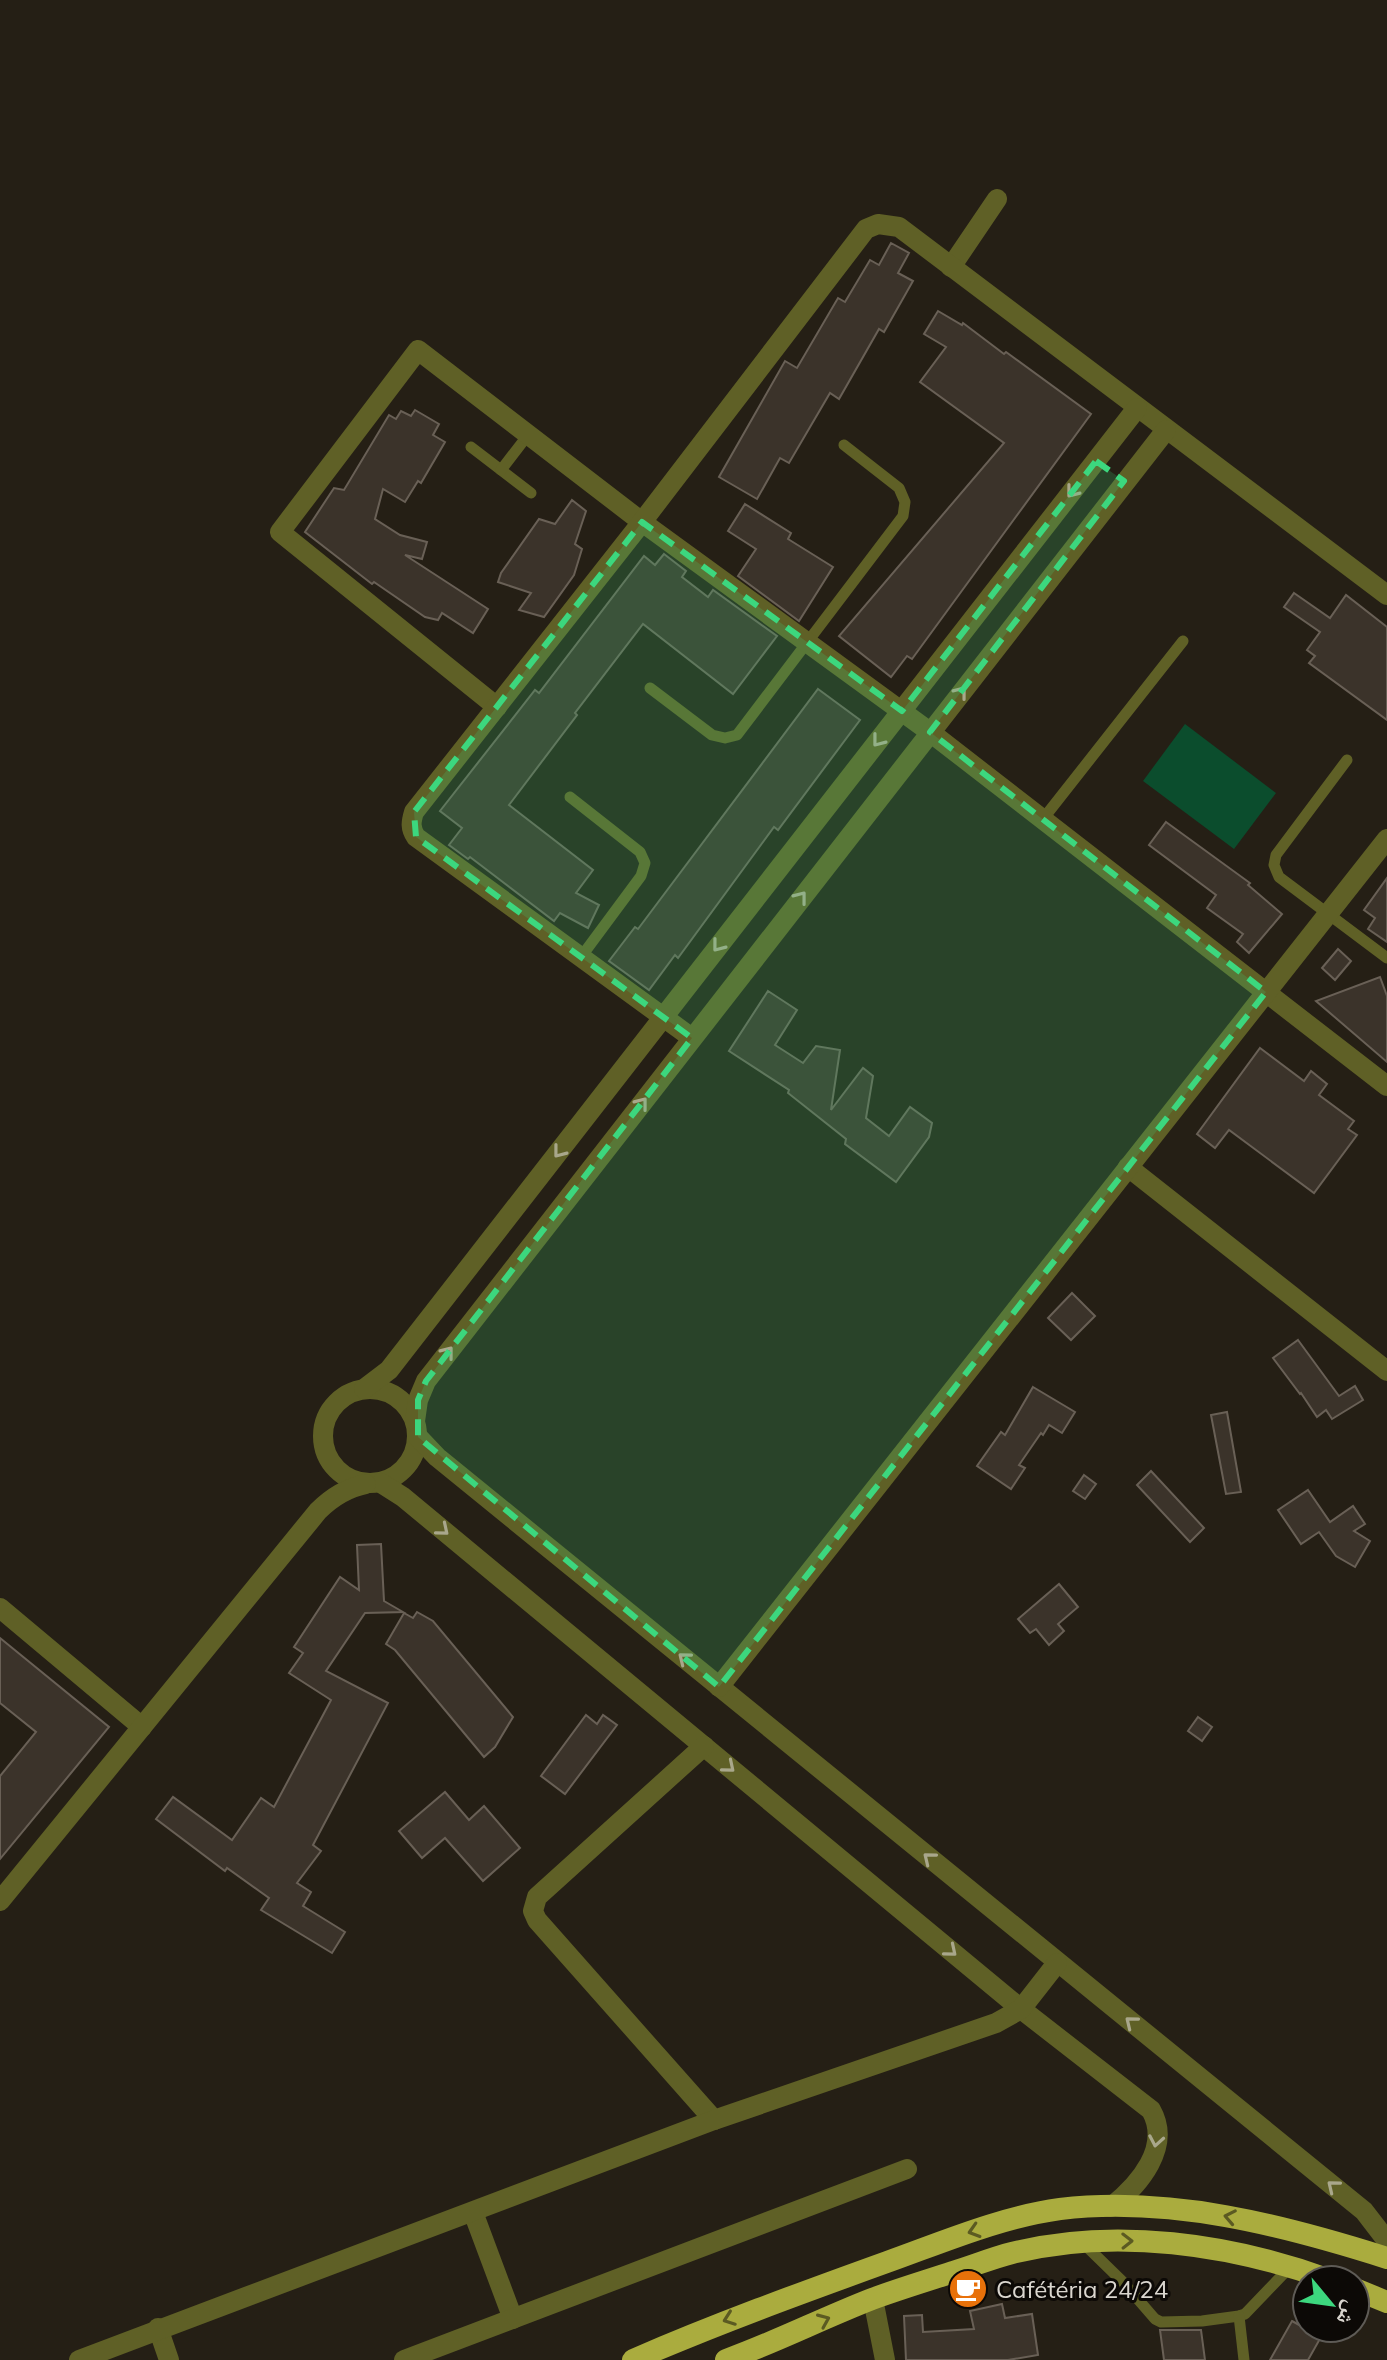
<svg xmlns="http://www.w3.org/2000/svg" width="1387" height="2360" font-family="Mulish,'Noto Naskh Arabic',sans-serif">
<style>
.green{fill:#0b4d2d}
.building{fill:#3b332a;stroke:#696056;stroke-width:2}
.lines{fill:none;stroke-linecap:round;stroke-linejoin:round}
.service{stroke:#5f6026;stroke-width:11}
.minor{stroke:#5f6026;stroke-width:20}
.trunk{stroke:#aaac3e;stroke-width:22}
.oneway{stroke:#a9a78b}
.oneway2{stroke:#5b5a22}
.marked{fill:#3cd77e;fill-opacity:0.2;stroke:#3cd77e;stroke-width:6;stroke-dasharray:16 10;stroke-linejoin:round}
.labels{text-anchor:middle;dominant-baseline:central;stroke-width:6;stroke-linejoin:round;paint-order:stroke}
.poi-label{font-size:24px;fill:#dad6cf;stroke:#0c0906;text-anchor:start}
</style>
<rect width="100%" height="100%" fill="#251f15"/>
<!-- green -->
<polygon class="green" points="1185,724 1276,793 1234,849 1143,781"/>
<!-- building -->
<g class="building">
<polygon points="891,243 909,253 898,273 913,281 884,332 879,329 839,399 830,393 789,463 780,458 757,499 719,477 785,361 797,368 838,298 845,302 870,260 879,265"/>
<polygon points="938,311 962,325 963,323 1004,354 1006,352 1091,414 912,659 907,656 891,677 839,636 1004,443 920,382 946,347 924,334"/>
<polygon points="415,410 439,424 433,435 445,442 421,483 418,481 405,502 383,489 375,519 400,535 427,542 422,559 405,555 488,609 473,633 442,613 438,620 425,617 374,582 372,584 305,532 334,488 344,490 389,415 396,419 401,411 411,416"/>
<polygon points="572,500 586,511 575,544 582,549 574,575 544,617 519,610 531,593 498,582 501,573 539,519 555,524"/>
<polygon points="745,504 791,533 788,539 833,567 799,621 738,576 756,549 728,531"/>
<polygon points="664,554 686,571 682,577 708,597 713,590 777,636 733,694 643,624 575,713 577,715 509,805 593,870 576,893 599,905 588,928 560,913 554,921 470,857 468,859 449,845 462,828 440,811 535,690 539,693 644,556 655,565"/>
<polygon points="1294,593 1330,618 1346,595 1387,627 1387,720 1309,663 1315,656 1307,650 1320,632 1284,607"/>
<polygon points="818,689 860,720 778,830 774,827 678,958 675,955 649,990 609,961 635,927 638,929"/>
<polygon points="1166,822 1250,883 1248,885 1282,914 1249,953 1237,942 1243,934 1207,908 1216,895 1149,845"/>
<polygon points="1387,878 1387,942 1368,929 1375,918 1364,910"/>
<polygon points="1338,949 1351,961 1335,980 1322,968"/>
<polygon points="1380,977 1387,996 1387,1062 1316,1001"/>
<polygon points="768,991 797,1010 775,1045 803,1063 816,1046 840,1050 831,1110 863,1068 873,1076 866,1118 889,1136 910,1107 932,1123 929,1137 896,1182 845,1144 846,1139 788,1093 789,1090 729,1051"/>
<polygon points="1260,1048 1304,1081 1311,1071 1327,1084 1319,1095 1354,1121 1348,1129 1357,1135 1314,1193 1229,1130 1215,1148 1197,1134"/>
<polygon points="1072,1293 1095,1316 1071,1340 1048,1318"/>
<polygon points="1298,1340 1339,1396 1355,1386 1363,1400 1332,1419 1326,1410 1317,1417 1301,1393 1300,1394 1273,1358"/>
<polygon points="1033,1387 1075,1412 1062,1433 1049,1425 1043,1435 1041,1433 1019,1465 1025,1468 1011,1489 977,1466 1001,1432 1005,1435"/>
<polygon points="1227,1412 1241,1492 1226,1494 1211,1415"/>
<polygon points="1151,1471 1204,1528 1190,1542 1137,1485"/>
<polygon points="1084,1475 1096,1484 1085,1499 1073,1491"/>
<polygon points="1308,1490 1330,1522 1353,1506 1365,1524 1354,1531 1370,1541 1355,1567 1336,1556 1319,1532 1301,1544 1278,1510"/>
<polygon points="381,1544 384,1601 403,1612 365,1613 326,1671 388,1703 313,1845 321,1851 297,1883 311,1892 303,1906 345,1932 332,1953 261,1910 269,1898 227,1868 225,1871 156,1819 173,1797 232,1840 261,1798 274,1807 331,1700 289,1673 303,1653 294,1647 340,1577 359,1590 357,1545"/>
<polygon points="1059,1584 1078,1607 1058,1624 1064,1631 1049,1645 1036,1629 1030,1633 1018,1619"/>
<polygon points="417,1612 433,1621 513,1717 495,1747 484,1757 395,1650 386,1644 404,1613 413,1618"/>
<polygon points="0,1638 109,1727 0,1859 0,1776 36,1732 0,1703"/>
<polygon points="586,1715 597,1724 603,1715 617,1725 565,1794 541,1776"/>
<polygon points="1198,1717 1212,1727 1202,1741 1188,1731"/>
<polygon points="445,1792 469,1820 484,1806 520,1848 483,1881 445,1838 422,1858 399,1831"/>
<polygon points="1002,2304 1005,2318 1032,2314 1038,2355 1008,2360 906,2360 904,2316 922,2315 923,2332 974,2329 970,2311"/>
<polygon points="1292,2321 1321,2337 1308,2360 1270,2360"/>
<polygon points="1160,2330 1201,2330 1205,2360 1164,2360"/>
</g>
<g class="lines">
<!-- service -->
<g class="service">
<polyline points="471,447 531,493"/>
<polyline points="501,470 528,435"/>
<polyline points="650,688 712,735 725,738 737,735 903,516 905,502 899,488 844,445"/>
<polyline points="1347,760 1276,855 1274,865 1279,877 1387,958"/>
<polyline points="570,797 640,852 645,863 641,876 581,957"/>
<polyline points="1043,819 1183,641"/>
<polyline points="1083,2243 1123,2282 1155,2319 1161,2322 1202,2321 1239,2316 1245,2314 1291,2266"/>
<polyline points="1239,2316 1244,2360"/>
</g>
<!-- minor -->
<g class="minor">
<polyline points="951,267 997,199"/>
<polyline points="497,707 280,532 418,350 642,522 930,732 1387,1086"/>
<path d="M692 1038 416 837C410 828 411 822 414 812L642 522 866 229 878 224 899 227 1387 595"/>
<polyline points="1128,1167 1387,1371"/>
<circle cx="370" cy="1436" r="47"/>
<polyline points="364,1389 389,1370 1137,408"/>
<polyline points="415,1421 418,1400 426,1381 1166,430"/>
<polyline points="418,1437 437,1457 1364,2211 1387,2241"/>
<path d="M381 1483 403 1497 1021 2009 1151 2110C1172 2147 1139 2185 1111 2207"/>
<polyline points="0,1608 142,1727"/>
<polyline points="719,1687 1387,839"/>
<polyline points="704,1746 537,1897 533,1911 537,1920 714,2120"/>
<path d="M0 1901 318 1511C332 1497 346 1488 366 1484"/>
<polyline points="473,2212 513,2319"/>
<polyline points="873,2299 885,2360"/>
<polyline points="158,2328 169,2360"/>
<polyline points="79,2360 714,2120 996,2023 1021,2009 1057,1963"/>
<polyline points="404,2360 907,2169"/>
</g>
<!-- trunk -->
<g class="trunk">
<polyline points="1355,2289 1387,2302"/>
<path d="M633 2360C716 2324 801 2293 887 2262 943 2242 1001 2217 1060 2209 1171 2196 1283 2225 1387 2258"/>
<path d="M726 2360C776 2342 823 2318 872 2299 899 2289 926 2281 953 2272 973 2266 992 2258 1012 2253 1115 2227 1231 2244 1330 2280"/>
</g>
</g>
<!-- one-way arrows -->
<defs><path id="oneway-chevron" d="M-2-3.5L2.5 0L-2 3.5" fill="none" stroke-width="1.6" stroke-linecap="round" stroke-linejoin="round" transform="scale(2)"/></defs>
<g class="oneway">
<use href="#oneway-chevron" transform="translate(1072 492) rotate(128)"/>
<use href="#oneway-chevron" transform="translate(961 692) rotate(-52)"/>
<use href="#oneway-chevron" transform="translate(878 741) rotate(128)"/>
<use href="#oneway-chevron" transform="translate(801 897) rotate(-52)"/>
<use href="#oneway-chevron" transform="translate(718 946) rotate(128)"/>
<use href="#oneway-chevron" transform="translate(642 1103) rotate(-52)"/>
<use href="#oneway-chevron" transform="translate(559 1152) rotate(128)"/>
<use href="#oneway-chevron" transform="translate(448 1352) rotate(-52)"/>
<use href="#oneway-chevron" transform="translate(443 1530) rotate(40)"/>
<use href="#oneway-chevron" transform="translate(684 1658) rotate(-141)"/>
<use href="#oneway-chevron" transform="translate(729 1767) rotate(40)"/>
<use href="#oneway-chevron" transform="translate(929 1858) rotate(-141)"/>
<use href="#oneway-chevron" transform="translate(951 1951) rotate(40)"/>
<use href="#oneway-chevron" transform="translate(1131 2022) rotate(-141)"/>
<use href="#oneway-chevron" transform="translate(1156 2141) rotate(100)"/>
<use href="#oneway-chevron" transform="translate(1333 2186) rotate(-141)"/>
</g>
<g class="oneway2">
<use href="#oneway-chevron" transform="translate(1230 2217) rotate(-169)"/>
<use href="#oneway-chevron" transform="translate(974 2231) rotate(163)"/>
<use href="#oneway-chevron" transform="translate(1127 2241) rotate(-1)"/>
<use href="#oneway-chevron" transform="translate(729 2319) rotate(160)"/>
<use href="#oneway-chevron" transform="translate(824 2320) rotate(-23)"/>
</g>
<!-- marked area -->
<path class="marked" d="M1096 461 1124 481 930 732 1266 992 719 1687 418 1437V1400L426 1381 692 1038 416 837 414 812 642 522 902 711Z"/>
<!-- icons -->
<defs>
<symbol id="cafe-disc" viewBox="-11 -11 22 22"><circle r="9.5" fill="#e8710a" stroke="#0c0906"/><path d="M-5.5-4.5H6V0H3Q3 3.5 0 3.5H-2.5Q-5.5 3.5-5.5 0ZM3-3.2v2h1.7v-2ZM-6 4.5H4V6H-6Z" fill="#fff"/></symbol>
</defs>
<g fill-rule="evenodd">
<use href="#cafe-disc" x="946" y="2267" width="44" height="44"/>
</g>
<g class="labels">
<!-- poi labels -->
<g class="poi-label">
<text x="996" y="2289">Cafétéria 24/24</text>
</g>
</g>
<!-- north arrow -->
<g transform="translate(1331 2304) rotate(119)"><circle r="38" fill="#0c0906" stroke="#5e5b56" stroke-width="2"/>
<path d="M0-6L14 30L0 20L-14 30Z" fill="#3cd77e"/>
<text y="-12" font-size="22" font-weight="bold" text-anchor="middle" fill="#dad6cf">ش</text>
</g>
</svg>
